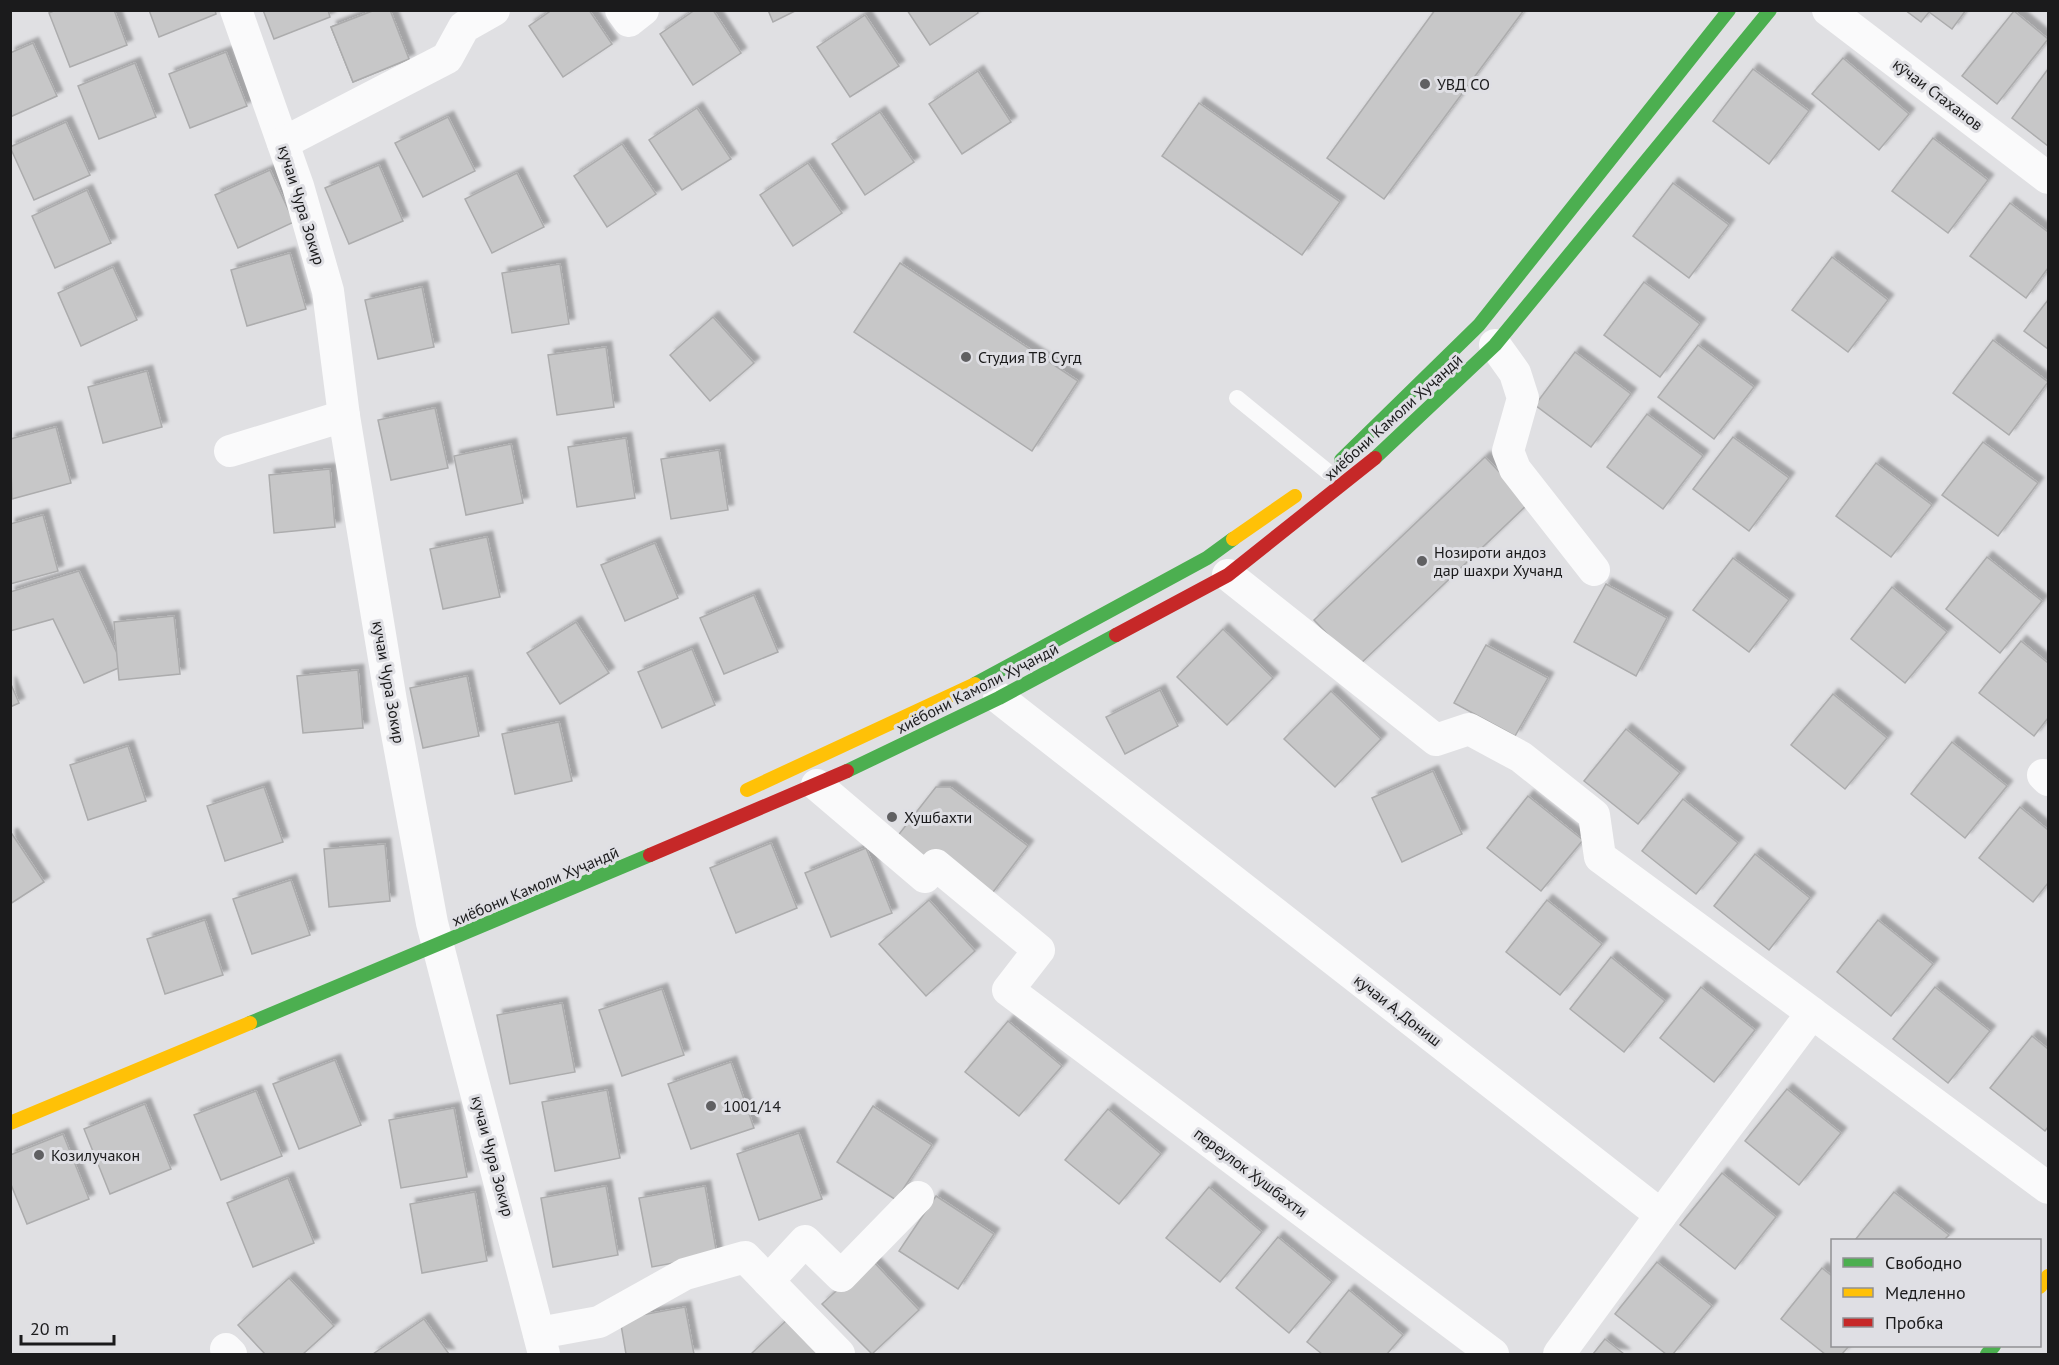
<svg xmlns="http://www.w3.org/2000/svg" width="2059" height="1365" font-family="'PT Sans',sans-serif">
<style>
.building{fill:#c7c7c8;stroke:#acacad;stroke-width:1.5;filter:url(#shadow)}
.lines{fill:none;stroke-linecap:round;stroke-linejoin:round}
.lane{stroke:#fafafb;stroke-width:16}
.street{stroke:#fafafb;stroke-width:32}
.fast{stroke:#4caf50;stroke-width:14}
.slow{stroke:#ffc107;stroke-width:14}
.jam{stroke:#c62828;stroke-width:14}
.poi-dot{fill:#606062;stroke:#dfdfe4;stroke-width:2}
.labels{text-anchor:middle;dominant-baseline:central;stroke-width:6;stroke-linejoin:round;paint-order:stroke}
.poi-label{font-size:16px;fill:#1b1b1c;stroke:#dfdfe4;text-anchor:start}
.street-label{font-size:16px;fill:#1b1b1c;stroke:#dfdfe4}
</style>
<defs>
<filter id="shadow"><feDropShadow dx="5.5" dy="-5.5" stdDeviation="1.5" flood-color="#0004"/></filter>
</defs>
<rect width="100%" height="100%" fill="#e0e0e3"/>
<!-- building -->
<g class="building">
<polygon points="56,10 114,10 127,45 70,67 49,13"/>
<polygon points="149,10 215,10 216,14 159,37"/>
<polygon points="263,10 328,10 330,17 274,39"/>
<polygon points="375,10 390,10 409,59 353,82 331,27"/>
<polygon points="375,10 390,10 409,59 353,82 331,27"/>
<polygon points="552,10 589,10 612,44 563,77 529,26"/>
<polygon points="695,10 713,10 741,53 693,85 660,34"/>
<polygon points="768,10 797,10 773,22"/>
<polygon points="907,10 977,10 978,13 930,45"/>
<polygon points="1435,10 1524,10 1384,199 1327,158"/>
<polygon points="1905,10 1966,10 1952,29 1929,12 1921,22"/>
<polygon points="2014,11 2048,39 1997,104 1962,76"/>
<polygon points="865,15 899,66 850,97 817,47"/>
<polygon points="33,43 57,96 10,117 10,53"/>
<polygon points="226,52 247,106 190,128 169,74"/>
<polygon points="1843,58 1909,114 1879,150 1812,94"/>
<polygon points="135,63 156,117 99,139 78,86"/>
<polygon points="1753,69 1809,111 1769,164 1713,121"/>
<polygon points="2048,69 2048,146 2012,118"/>
<polygon points="978,71 1011,122 962,154 929,104"/>
<polygon points="1199,103 1340,202 1302,255 1162,156"/>
<polygon points="697,108 731,159 682,190 649,140"/>
<polygon points="880,112 914,162 865,195 832,144"/>
<polygon points="448,117 475,171 423,197 395,143"/>
<polygon points="66,122 90,175 34,200 10,147"/>
<polygon points="1933,138 1988,180 1948,233 1892,191"/>
<polygon points="622,144 656,194 607,227 574,176"/>
<polygon points="808,163 842,213 793,246 760,195"/>
<polygon points="379,165 403,221 349,244 325,188"/>
<polygon points="270,170 294,222 238,248 215,195"/>
<polygon points="517,173 544,227 492,253 465,199"/>
<polygon points="1673,183 1729,225 1689,278 1633,236"/>
<polygon points="87,190 111,243 55,268 32,216"/>
<polygon points="2010,203 2048,232 2048,268 2026,298 1970,256"/>
<polygon points="290,253 306,309 247,326 231,270"/>
<polygon points="1832,257 1888,300 1848,352 1792,310"/>
<polygon points="900,263 1078,381 1032,451 854,332"/>
<polygon points="560,264 569,324 512,333 502,273"/>
<polygon points="113,267 137,320 81,346 58,293"/>
<polygon points="1644,282 1700,324 1660,377 1604,335"/>
<polygon points="422,287 434,347 378,359 365,300"/>
<polygon points="2048,300 2048,349 2024,331"/>
<polygon points="713,317 754,363 710,401 670,355"/>
<polygon points="1993,340 2048,382 2009,435 1953,393"/>
<polygon points="1698,345 1754,387 1714,439 1658,397"/>
<polygon points="606,347 614,407 557,415 548,355"/>
<polygon points="1575,352 1631,394 1591,447 1535,405"/>
<polygon points="147,371 162,427 103,443 88,387"/>
<polygon points="435,408 448,468 391,480 378,420"/>
<polygon points="1647,414 1703,456 1663,509 1607,467"/>
<polygon points="56,427 71,483 12,499 10,439"/>
<polygon points="1733,437 1789,478 1749,531 1693,489"/>
<polygon points="626,438 635,498 577,507 568,447"/>
<polygon points="1983,442 2038,483 1998,536 1942,495"/>
<polygon points="511,444 523,503 466,515 454,456"/>
<polygon points="719,450 728,510 671,519 661,459"/>
<polygon points="1485,457 1529,503 1358,666 1314,620"/>
<polygon points="1876,463 1932,505 1891,557 1836,516"/>
<polygon points="330,469 335,527 274,533 269,475"/>
<polygon points="43,515 58,571 10,584 10,524"/>
<polygon points="487,537 500,597 443,609 430,549"/>
<polygon points="655,543 678,598 625,621 601,565"/>
<polygon points="1987,557 2042,601 2000,653 1946,609"/>
<polygon points="1733,558 1789,600 1749,652 1693,610"/>
<polygon points="79,571 123,666 84,683 53,619 10,631 10,592"/>
<polygon points="1606,584 1667,618 1636,676 1574,642"/>
<polygon points="1892,587 1947,632 1905,683 1851,639"/>
<polygon points="754,595 778,652 724,674 700,618"/>
<polygon points="174,616 180,674 119,680 114,622"/>
<polygon points="576,622 609,673 560,704 527,653"/>
<polygon points="1223,629 1273,678 1227,725 1177,677"/>
<polygon points="2021,641 2048,663 2048,718 2034,736 1979,693"/>
<polygon points="1486,645 1548,678 1515,736 1454,703"/>
<polygon points="692,649 715,705 662,728 638,672"/>
<polygon points="358,670 363,728 303,733 297,676"/>
<polygon points="467,676 479,736 423,748 410,688"/>
<polygon points="10,682 19,703 10,707"/>
<polygon points="1160,690 1178,726 1125,754 1106,717"/>
<polygon points="1331,691 1381,739 1335,787 1284,739"/>
<polygon points="1833,694 1887,738 1845,789 1791,745"/>
<polygon points="559,722 572,781 515,794 502,734"/>
<polygon points="1626,729 1680,773 1638,824 1584,781"/>
<polygon points="1952,742 2007,786 1965,838 1911,794"/>
<polygon points="128,746 146,801 88,820 70,765"/>
<polygon points="1433,771 1462,834 1402,862 1372,798"/>
<polygon points="264,787 283,842 225,861 207,806"/>
<polygon points="936,787 950,787 1028,846 990,896 925,860 896,838"/>
<polygon points="1528,796 1583,840 1541,891 1487,848"/>
<polygon points="1683,799 1738,843 1696,894 1642,851"/>
<polygon points="2020,807 2048,830 2048,883 2033,902 1979,858"/>
<polygon points="12,834 44,882 10,904 10,835"/>
<polygon points="771,843 797,908 736,933 710,868"/>
<polygon points="385,844 390,901 329,907 324,849"/>
<polygon points="866,848 892,913 831,937 805,873"/>
<polygon points="1755,854 1810,898 1769,950 1714,906"/>
<polygon points="291,880 310,935 252,954 233,899"/>
<polygon points="929,900 975,951 926,996 879,944"/>
<polygon points="1547,900 1602,944 1560,995 1506,952"/>
<polygon points="205,920 223,975 165,994 147,939"/>
<polygon points="1878,920 1933,964 1891,1016 1837,972"/>
<polygon points="1611,957 1665,1001 1624,1052 1570,1009"/>
<polygon points="1701,987 1755,1030 1714,1082 1660,1038"/>
<polygon points="1935,987 1990,1031 1948,1083 1893,1039"/>
<polygon points="662,989 684,1055 622,1076 599,1010"/>
<polygon points="562,1003 575,1072 510,1084 497,1015"/>
<polygon points="1008,1021 1062,1066 1019,1116 965,1072"/>
<polygon points="2032,1036 2048,1049 2048,1127 2045,1131 1990,1088"/>
<polygon points="335,1060 361,1125 299,1149 273,1084"/>
<polygon points="731,1062 754,1128 691,1149 668,1084"/>
<polygon points="1787,1089 1841,1133 1799,1185 1745,1141"/>
<polygon points="607,1090 620,1158 555,1171 542,1102"/>
<polygon points="256,1091 282,1156 221,1180 194,1115"/>
<polygon points="145,1104 171,1169 110,1194 84,1129"/>
<polygon points="873,1106 932,1145 896,1200 837,1162"/>
<polygon points="454,1108 467,1177 401,1188 389,1120"/>
<polygon points="1108,1109 1161,1154 1119,1204 1065,1160"/>
<polygon points="799,1133 822,1199 759,1220 737,1154"/>
<polygon points="63,1134 89,1199 27,1224 10,1182 10,1155"/>
<polygon points="1722,1173 1776,1217 1735,1269 1680,1225"/>
<polygon points="288,1178 314,1243 253,1267 227,1203"/>
<polygon points="606,1186 618,1255 553,1267 541,1198"/>
<polygon points="705,1186 717,1255 652,1267 639,1198"/>
<polygon points="1209,1187 1262,1232 1220,1282 1166,1238"/>
<polygon points="475,1192 487,1261 422,1273 410,1204"/>
<polygon points="1894,1192 1949,1235 1944,1240 1855,1240"/>
<polygon points="936,1196 994,1234 958,1289 899,1251"/>
<polygon points="1278,1237 1332,1282 1289,1333 1236,1288"/>
<polygon points="871,1259 919,1310 872,1354 822,1304"/>
<polygon points="1657,1262 1712,1306 1673,1354 1666,1354 1615,1314"/>
<polygon points="1822,1268 1832,1276 1832,1346 1849,1346 1842,1354 1825,1354 1781,1319"/>
<polygon points="289,1278 334,1326 303,1354 265,1354 238,1325"/>
<polygon points="1349,1290 1403,1335 1387,1354 1322,1354 1307,1342"/>
<polygon points="685,1307 694,1354 626,1354 620,1319"/>
<polygon points="790,1317 826,1354 751,1354"/>
<polygon points="424,1319 449,1354 373,1354"/>
<polygon points="1605,1339 1624,1354 1593,1354"/>
</g>
<g class="lines">
<!-- lane -->
<polyline class="lane" points="1237,398 1328,472"/>
<!-- street -->
<g class="street">
<polyline points="236,10 298,186 328,291 344,416 391,701 432,923 544,1354"/>
<polyline points="621,10 629,21 643,10"/>
<polyline points="1828,10 2048,178"/>
<polyline points="283,143 447,58 464,27 494,10"/>
<polyline points="1495,345 1515,373 1523,398 1508,451 1515,469 1594,570"/>
<polyline points="230,451 344,416"/>
<polyline points="1228,575 1436,740 1469,729 1521,757 1594,815 1600,857 1812,1013"/>
<polyline points="999,698 1661,1215 1559,1354"/>
<polyline points="2043,775 2048,780"/>
<polyline points="817,785 925,877 936,865 1039,950 1008,990 1493,1354"/>
<polyline points="1661,1215 1812,1013 2048,1188"/>
<polyline points="768,1281 839,1354"/>
<polyline points="539,1333 599,1322 685,1274 745,1257 768,1281 805,1241 841,1276 918,1197"/>
<polyline points="226,1349 231,1354"/>
</g>
<!-- fast -->
<g class="fast">
<polyline points="1375,458 1495,345 1770,10"/>
<polyline points="1341,460 1479,325 1729,10"/>
<polyline points="975,684 1207,558 1233,539"/>
<polyline points="847,771 999,698 1116,635"/>
<polyline points="250,1023 650,855"/>
<polyline points="1987,1354 1994,1346"/>
</g>
<!-- slow -->
<g class="slow">
<polyline points="1233,539 1295,496"/>
<polyline points="747,790 975,684"/>
<polyline points="10,1123 250,1023"/>
<polyline points="2040,1287 2048,1276"/>
</g>
<!-- jam -->
<g class="jam">
<polyline points="1116,635 1228,575 1375,458"/>
<polyline points="650,855 847,771"/>
</g>
</g>
<!-- markers -->
<g class="poi-dot">
<circle cx="1425" cy="84" r="6"/>
<circle cx="966" cy="357" r="6"/>
<circle cx="1422" cy="561" r="6"/>
<circle cx="892" cy="817" r="6"/>
<circle cx="711" cy="1106" r="6"/>
<circle cx="39" cy="1155" r="6"/>
</g>
<g class="labels">
<!-- poi labels -->
<g class="poi-label">
<text x="1437" y="84">УВД СО</text>
<text x="978" y="357">Студия ТВ Сугд</text>
<text x="1434" y="552">Нозироти андоз<tspan x="1434" dy="18">дар шахри Хучанд</tspan></text>
<text x="904" y="817">Хушбахти</text>
<text x="723" y="1106">1001/14</text>
<text x="51" y="1155">Козилучакон</text>
</g>
<!-- street labels -->
<g class="street-label">
<text transform="translate(1938 94) rotate(37)">кӯчаи Стаханов</text>
<text transform="translate(302 205) rotate(73)">кучаи Чура Зокир</text>
<text transform="translate(1393 417) rotate(-42)">хиёбони Камоли Хуҷандӣ</text>
<text transform="translate(389 682) rotate(80)">кучаи Чура Зокир</text>
<text transform="translate(977 688) rotate(-27)">хиёбони Камоли Хуҷандӣ</text>
<text transform="translate(535 886) rotate(-23)">хиёбони Камоли Хуҷандӣ</text>
<text transform="translate(1398 1010) rotate(38)">кучаи А.Дониш</text>
<text transform="translate(493 1156) rotate(75)">кучаи Чура Зокир</text>
<text transform="translate(1251 1172) rotate(37)">переулок Хушбахти</text>
</g>
</g>
<!-- border -->
<rect width="2059" height="1365" fill="none" stroke="#1b1b1c" stroke-width="24"/>
<!-- legend -->
<rect x="1831" y="1239" width="210" height="108" fill="#dfdfe4" stroke="#919194" stroke-width="1.5"/>
<rect x="1843" y="1258" width="30" height="9" fill="#4caf50" stroke="#919194" stroke-width="1.5"/>
<text x="1885" y="1269" font-size="18" fill="#1b1b1c">Свободно</text>
<rect x="1843" y="1288" width="30" height="9" fill="#ffc107" stroke="#919194" stroke-width="1.5"/>
<text x="1885" y="1299" font-size="18" fill="#1b1b1c">Медленно</text>
<rect x="1843" y="1318" width="30" height="9" fill="#c62828" stroke="#919194" stroke-width="1.5"/>
<text x="1885" y="1329" font-size="18" fill="#1b1b1c">Пробка</text>
<!-- scale -->
<path d="M21 1335v9h93v-9" fill="none" stroke="#1b1b1c" stroke-width="3"/>
<text x="30" y="1335" font-size="18" fill="#1b1b1c" stroke="#dfdfe4" stroke-width="4.5" paint-order="stroke">20 m</text>
</svg>
